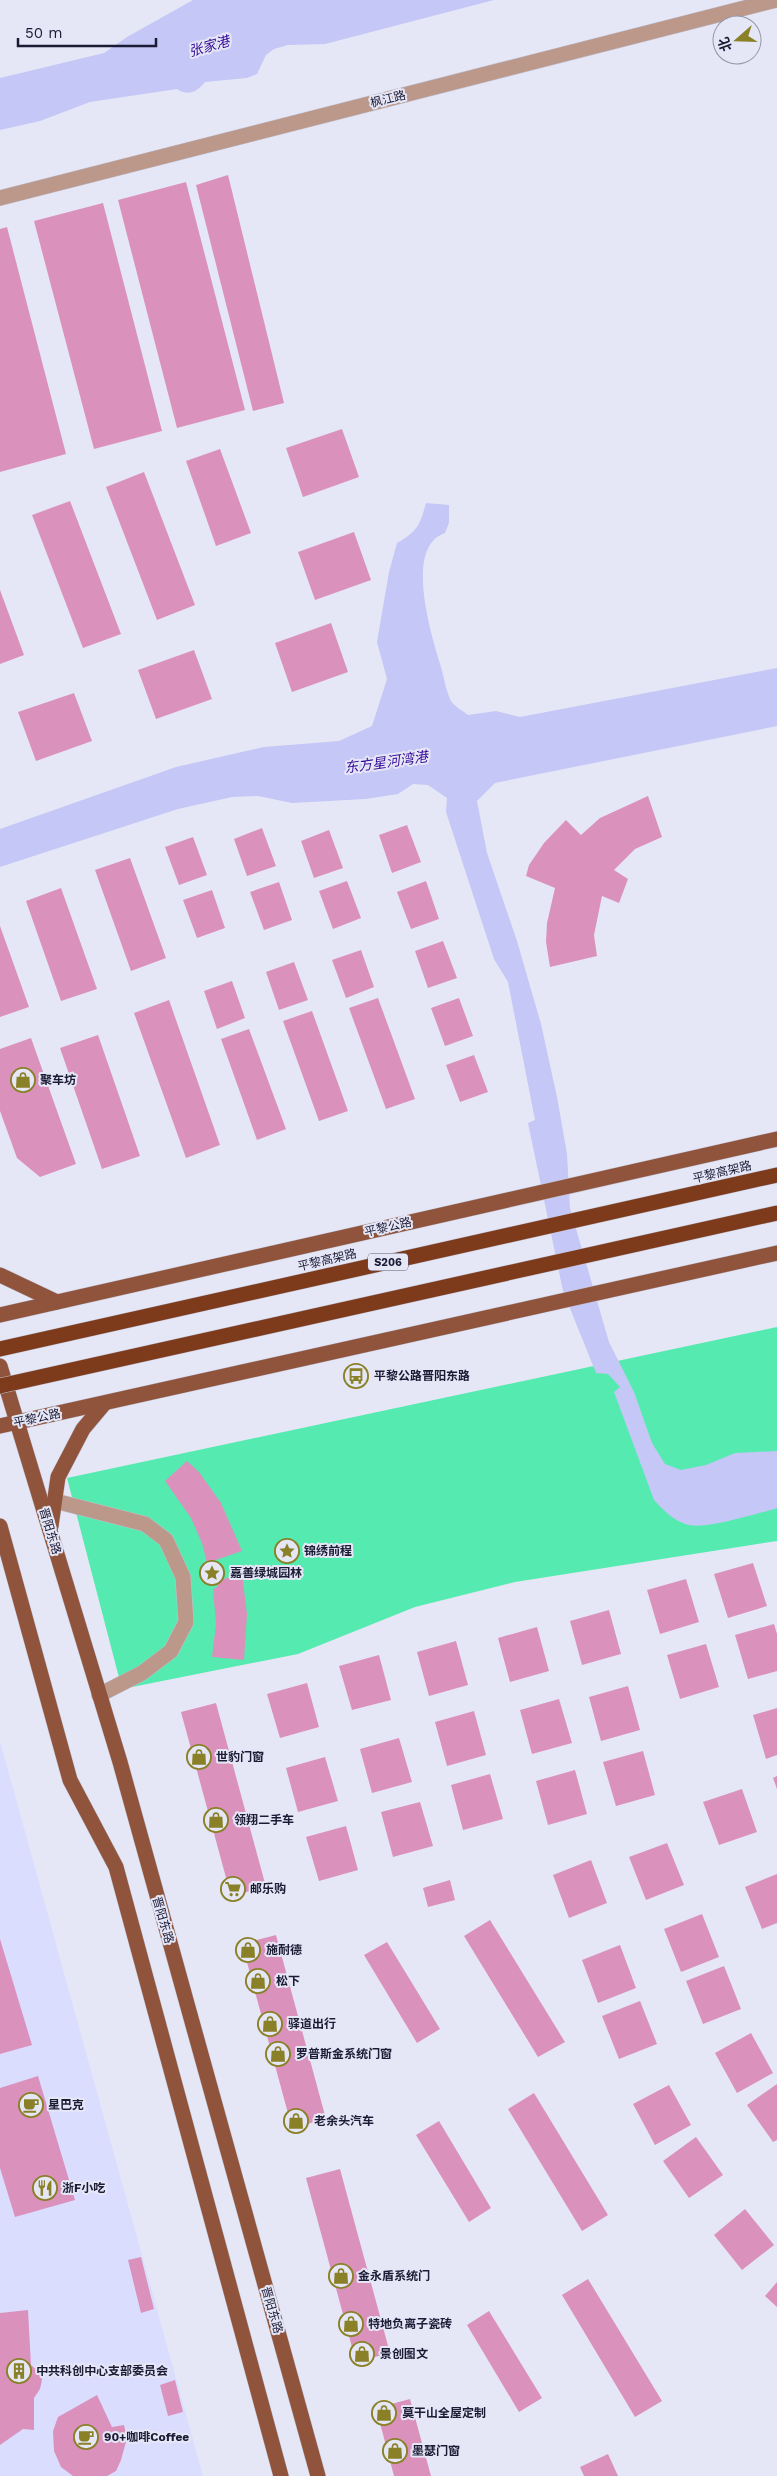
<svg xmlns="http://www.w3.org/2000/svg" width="777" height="2476" font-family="'Work Sans','Noto Sans SC',sans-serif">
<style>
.built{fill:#dbddfe}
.green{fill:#55eaaf}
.water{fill:#c5c7f6}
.building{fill:#da92bd}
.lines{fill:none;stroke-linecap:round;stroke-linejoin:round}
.minor-casing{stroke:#c2c2d3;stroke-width:16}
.major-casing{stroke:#c2c2d3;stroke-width:16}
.highway-casing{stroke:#c2c2d3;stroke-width:16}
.minor{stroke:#bb988a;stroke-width:15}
.major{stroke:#8f543b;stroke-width:15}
.highway{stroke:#7d3b1c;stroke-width:15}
.highway-bridge-casing{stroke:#c2c2d3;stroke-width:16;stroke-linecap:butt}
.highway-bridge{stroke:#7d3b1c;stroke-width:15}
.labels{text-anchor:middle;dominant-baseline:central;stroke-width:4;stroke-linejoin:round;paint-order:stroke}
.shield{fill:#e6e7f6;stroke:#595870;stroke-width:1}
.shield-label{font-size:11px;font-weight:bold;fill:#1c1b36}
.street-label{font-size:12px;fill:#1c1b36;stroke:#e6e7f6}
.poi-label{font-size:12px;font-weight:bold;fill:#1c1b36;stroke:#e6e7f6;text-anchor:start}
.water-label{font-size:14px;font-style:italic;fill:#370c98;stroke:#e6e7f6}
</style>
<rect width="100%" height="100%" fill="#e6e7f6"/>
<!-- built -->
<polygon class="built" points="0,1741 203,2476 0,2476"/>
<!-- green -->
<polygon class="green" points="777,1327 777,1541 515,1582 415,1607 298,1654 122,1689 67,1478"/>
<!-- water -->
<g class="water">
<path d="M193 0H494L325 44 288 45 274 49 266 55 257 74 247 78 205 82C198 91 188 97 177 89L90 102 40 121 0 130V78L104 53 127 37Z"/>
<path d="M426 503 449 505V523L445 533C403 547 432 637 441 667 444 678 446 691 451 701 454 706 463 711 468 715L496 711 520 717 777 668V726L495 783 477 801 487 853 517 941 541 1024 557 1097 567 1154 570 1208 609 1342 634 1392 652 1443 665 1464 681 1470 706 1465 735 1453 777 1451V1508L775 1509C754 1514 708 1529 689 1525 675 1522 663 1510 654 1500L614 1392 620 1387 608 1374 596 1373 563 1291 528 1123 535 1120 508 982 494 959 446 812 447 798 428 785 413 784 398 794 366 799 292 803 258 796 232 797 178 809 0 867V829L176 767 264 747 339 741 372 726 387 679 377 642 389 572 397 543C417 532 420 525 426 503Z"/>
</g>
<!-- building -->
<g class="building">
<polygon points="228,175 284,403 253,411 196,185"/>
<polygon points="186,182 245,410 177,428 118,200"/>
<polygon points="103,203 162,431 94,449 34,221"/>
<polygon points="7,227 66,454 0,472 0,229"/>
<polygon points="342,429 359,477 303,497 286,448"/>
<polygon points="220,449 251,533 216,546 186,461"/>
<polygon points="144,472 195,605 157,620 106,487"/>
<polygon points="70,501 121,634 83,648 32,515"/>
<polygon points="354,532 371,580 315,600 298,552"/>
<polygon points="0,590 24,655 0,664"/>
<polygon points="331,623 348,672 292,692 275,643"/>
<polygon points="194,650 212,699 156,719 138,670"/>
<polygon points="74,693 92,741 36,761 18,712"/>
<polygon points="648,796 662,837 635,849 614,870 628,879 619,903 602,896 594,935 597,956 550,967 546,942 547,923 555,888 526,876 529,865 544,843 566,820 581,835 600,818"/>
<polygon points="407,825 421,862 392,873 379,835"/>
<polygon points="262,828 276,866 247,876 234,839"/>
<polygon points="329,830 343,868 314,878 301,841"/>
<polygon points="193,837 207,875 179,885 165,847"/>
<polygon points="130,858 166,958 131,971 95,870"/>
<polygon points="347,881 361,918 333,929 319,891"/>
<polygon points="426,881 439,919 411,929 397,892"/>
<polygon points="279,882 292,920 264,930 250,892"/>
<polygon points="61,888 97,989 61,1001 26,901"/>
<polygon points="212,890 225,928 197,938 183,900"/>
<polygon points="0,926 29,1007 0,1017"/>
<polygon points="443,941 457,978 428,988 415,951"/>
<polygon points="361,950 374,987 346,998 332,960"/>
<polygon points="294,962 308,1000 279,1010 266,972"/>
<polygon points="232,981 245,1018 217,1029 204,991"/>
<polygon points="378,998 415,1099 386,1109 349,1008"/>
<polygon points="459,998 473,1036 445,1046 431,1008"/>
<polygon points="169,1000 220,1145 186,1158 134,1013"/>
<polygon points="312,1011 348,1111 319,1121 283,1021"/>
<polygon points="249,1029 286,1129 257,1140 221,1039"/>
<polygon points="98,1035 140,1156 102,1169 60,1048"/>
<polygon points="31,1038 76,1164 40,1177 17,1158 0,1111 0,1049"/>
<polygon points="474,1055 488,1092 460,1102 446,1065"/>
<polygon points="187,1461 199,1472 221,1503 242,1551 207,1563 202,1543 191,1518 165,1481"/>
<polygon points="753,1563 767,1606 728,1618 714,1574"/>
<polygon points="242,1574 247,1614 244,1660 212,1657 216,1624 213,1589 217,1587 216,1581"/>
<polygon points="686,1579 699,1622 660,1634 647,1590"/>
<polygon points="609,1610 621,1654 582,1665 570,1621"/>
<polygon points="774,1624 777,1634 777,1671 748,1679 735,1635"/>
<polygon points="537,1627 549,1671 510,1682 498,1638"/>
<polygon points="456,1641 468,1685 429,1696 417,1652"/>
<polygon points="706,1644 719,1687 680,1699 667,1655"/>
<polygon points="379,1655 391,1700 352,1710 339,1666"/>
<polygon points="307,1683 319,1727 280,1738 267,1694"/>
<polygon points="628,1686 640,1730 601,1741 589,1697"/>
<polygon points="559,1699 572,1743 532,1754 520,1710"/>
<polygon points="216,1703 266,1887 231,1896 181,1712"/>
<polygon points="777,1708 777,1755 766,1759 753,1715"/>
<polygon points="474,1711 486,1755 447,1766 435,1722"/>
<polygon points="399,1738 412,1782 372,1793 360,1749"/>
<polygon points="643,1751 655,1795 616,1806 603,1762"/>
<polygon points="325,1757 338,1801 298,1812 286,1768"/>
<polygon points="575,1770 587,1814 548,1825 536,1781"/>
<polygon points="490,1774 503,1819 463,1830 451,1785"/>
<polygon points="777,1776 777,1789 773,1778"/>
<polygon points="742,1789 757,1832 719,1845 703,1802"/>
<polygon points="420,1802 433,1846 393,1857 381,1812"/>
<polygon points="346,1826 358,1870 319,1881 306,1837"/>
<polygon points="667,1843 684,1885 646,1900 629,1857"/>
<polygon points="591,1860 607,1903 569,1918 553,1875"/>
<polygon points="777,1874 777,1923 762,1929 745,1887"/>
<polygon points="450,1880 455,1900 428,1907 423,1888"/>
<polygon points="702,1914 719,1957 681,1972 664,1929"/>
<polygon points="490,1920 565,2042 538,2057 464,1936"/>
<polygon points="276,1935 326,2119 292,2128 242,1944"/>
<polygon points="0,1939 32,2045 0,2054"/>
<polygon points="387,1942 440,2029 417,2043 364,1955"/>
<polygon points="620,1945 636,1988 598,2003 582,1960"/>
<polygon points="724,1966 741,2009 703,2024 686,1981"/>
<polygon points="640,2001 657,2044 619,2059 602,2016"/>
<polygon points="751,2033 773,2073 737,2093 715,2053"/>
<polygon points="38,2076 75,2200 15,2217 0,2168 0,2088"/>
<polygon points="777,2084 777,2140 773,2142 747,2105"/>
<polygon points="669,2085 691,2125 655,2145 633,2104"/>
<polygon points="534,2093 608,2215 582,2231 508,2109"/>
<polygon points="439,2121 491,2208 469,2222 416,2135"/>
<polygon points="696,2137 723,2175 689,2198 663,2161"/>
<polygon points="340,2169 390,2353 356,2362 306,2178"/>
<polygon points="745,2209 774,2245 742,2270 714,2235"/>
<polygon points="141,2257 154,2309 141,2313 128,2260"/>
<polygon points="588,2279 662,2401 635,2417 562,2295"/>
<polygon points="777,2282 777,2307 765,2296"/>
<polygon points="28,2310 31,2365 40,2373 42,2380 40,2389 34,2398 34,2430 23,2429 0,2445 0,2313"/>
<polygon points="489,2311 542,2398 519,2412 467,2325"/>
<polygon points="175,2380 183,2412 168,2416 160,2385"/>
<polygon points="97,2395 112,2427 124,2425 127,2438 121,2460 116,2471 107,2476 73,2476 61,2467 54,2451 53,2431 58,2417"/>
<polygon points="410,2399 431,2476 394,2476 376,2408"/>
<polygon points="608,2454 618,2476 584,2476 580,2467"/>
</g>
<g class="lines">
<defs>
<g id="minor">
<polyline points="0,198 776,0"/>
<polyline points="55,1501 145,1524 166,1540 183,1577 186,1622 171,1651 142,1673 99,1695"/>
</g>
<g id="major">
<polyline points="0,1275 57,1302"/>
<polyline points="0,1315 777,1139"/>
<polyline points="0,1366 120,1762 318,2476"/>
<polyline points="0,1426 777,1253"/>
<polyline points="0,1526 70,1780 116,1867 281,2476"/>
<polyline points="51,1526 58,1477 83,1429 104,1404"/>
</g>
<polyline id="highway" points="0,1349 777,1175"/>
</defs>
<!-- minor casing -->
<use href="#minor" class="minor-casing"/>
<!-- major casing -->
<use href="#major" class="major-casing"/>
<!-- highway casing -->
<use href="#highway" class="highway-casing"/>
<!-- minor -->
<use href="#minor" class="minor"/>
<!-- major -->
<use href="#major" class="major"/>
<!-- highway -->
<use href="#highway" class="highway"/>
<defs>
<polyline id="highway-bridge" points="0,1386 777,1213"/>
</defs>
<!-- highway-bridge casing -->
<use href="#highway-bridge" class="highway-bridge-casing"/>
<!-- highway-bridge -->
<use href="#highway-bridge" class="highway-bridge"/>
</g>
<!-- icons -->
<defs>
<symbol id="shop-ring" viewBox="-11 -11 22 22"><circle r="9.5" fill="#e6e7f6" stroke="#898027" stroke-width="1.5"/><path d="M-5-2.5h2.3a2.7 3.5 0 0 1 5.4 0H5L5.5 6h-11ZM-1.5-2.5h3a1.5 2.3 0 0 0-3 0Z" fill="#898027"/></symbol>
<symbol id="bus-ring" viewBox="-11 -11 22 22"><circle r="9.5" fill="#e6e7f6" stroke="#898027" stroke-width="1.5"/><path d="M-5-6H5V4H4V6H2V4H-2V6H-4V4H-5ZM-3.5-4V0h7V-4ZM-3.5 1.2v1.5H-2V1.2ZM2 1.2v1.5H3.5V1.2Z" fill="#898027"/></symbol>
<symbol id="sight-ring" viewBox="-11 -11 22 22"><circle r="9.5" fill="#e6e7f6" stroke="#898027" stroke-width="1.5"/><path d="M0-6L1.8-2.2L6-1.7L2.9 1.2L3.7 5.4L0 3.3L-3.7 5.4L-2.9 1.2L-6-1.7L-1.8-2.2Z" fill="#898027"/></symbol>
<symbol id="supermarket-ring" viewBox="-11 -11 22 22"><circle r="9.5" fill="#e6e7f6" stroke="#898027" stroke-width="1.5"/><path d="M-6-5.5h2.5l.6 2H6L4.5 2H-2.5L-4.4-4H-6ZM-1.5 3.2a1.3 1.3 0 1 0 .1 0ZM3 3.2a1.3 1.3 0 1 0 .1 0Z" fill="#898027"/></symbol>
<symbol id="cafe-ring" viewBox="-11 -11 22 22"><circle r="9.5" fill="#e6e7f6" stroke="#898027" stroke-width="1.5"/><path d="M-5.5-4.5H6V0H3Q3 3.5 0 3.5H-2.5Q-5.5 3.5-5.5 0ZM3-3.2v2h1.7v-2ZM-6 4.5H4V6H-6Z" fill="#898027"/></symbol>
<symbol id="restaurant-ring" viewBox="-11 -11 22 22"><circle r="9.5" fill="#e6e7f6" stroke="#898027" stroke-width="1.5"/><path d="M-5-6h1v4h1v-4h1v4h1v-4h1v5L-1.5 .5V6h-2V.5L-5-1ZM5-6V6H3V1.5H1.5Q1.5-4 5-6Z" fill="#898027"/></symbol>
<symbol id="building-ring" viewBox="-11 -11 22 22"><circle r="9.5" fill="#e6e7f6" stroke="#898027" stroke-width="1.5"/><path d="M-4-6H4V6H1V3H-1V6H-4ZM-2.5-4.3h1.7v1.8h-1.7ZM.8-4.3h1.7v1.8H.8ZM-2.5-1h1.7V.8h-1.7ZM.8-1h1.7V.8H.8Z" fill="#898027"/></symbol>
</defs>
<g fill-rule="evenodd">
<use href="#shop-ring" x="9" y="1066" width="28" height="28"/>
<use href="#bus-ring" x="342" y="1362" width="28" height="28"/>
<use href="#sight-ring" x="273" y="1537" width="28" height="28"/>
<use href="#sight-ring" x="198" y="1559" width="28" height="28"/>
<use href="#shop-ring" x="185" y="1743" width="28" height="28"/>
<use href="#shop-ring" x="202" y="1806" width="28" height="28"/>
<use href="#supermarket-ring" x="219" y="1875" width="28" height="28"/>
<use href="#shop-ring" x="234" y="1936" width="28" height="28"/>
<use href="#shop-ring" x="244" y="1967" width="28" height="28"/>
<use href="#shop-ring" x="256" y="2010" width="28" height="28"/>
<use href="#shop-ring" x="264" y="2040" width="28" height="28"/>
<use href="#cafe-ring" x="17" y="2091" width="28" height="28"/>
<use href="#shop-ring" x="282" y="2107" width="28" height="28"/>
<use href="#restaurant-ring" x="31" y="2174" width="28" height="28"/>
<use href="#shop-ring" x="327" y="2262" width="28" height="28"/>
<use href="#shop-ring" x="337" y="2310" width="28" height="28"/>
<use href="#shop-ring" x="348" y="2340" width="28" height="28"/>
<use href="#building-ring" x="5" y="2357" width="28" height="28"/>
<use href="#shop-ring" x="370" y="2399" width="28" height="28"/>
<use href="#cafe-ring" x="72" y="2423" width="28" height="28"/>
<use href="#shop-ring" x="381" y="2437" width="28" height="28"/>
</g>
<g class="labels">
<!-- shield labels -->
<rect class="shield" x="368" y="1253.5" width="40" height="17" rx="4"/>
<g class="shield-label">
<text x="388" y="1262">S206</text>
</g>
<!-- street labels -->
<g class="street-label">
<text transform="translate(388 99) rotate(-14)">枫江路</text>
<text transform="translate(722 1172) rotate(-13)">平黎高架路</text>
<text transform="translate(388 1227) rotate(-13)">平黎公路</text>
<text transform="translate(327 1260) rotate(-13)">平黎高架路</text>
<text transform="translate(37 1418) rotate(-12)">平黎公路</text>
<text transform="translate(50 1531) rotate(73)">晋阳东路</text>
<text transform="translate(163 1920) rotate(74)">晋阳东路</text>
<text transform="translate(272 2310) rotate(74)">晋阳东路</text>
</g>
<!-- poi labels -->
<g class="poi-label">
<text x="40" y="1080">聚车坊</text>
<text x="374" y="1376">平黎公路晋阳东路</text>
<text x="304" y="1551">锦绣前程</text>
<text x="230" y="1573">嘉善绿城园林</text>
<text x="216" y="1757">世豹门窗</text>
<text x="234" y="1820">领翔二手车</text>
<text x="250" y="1889">邮乐购</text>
<text x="266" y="1950">施耐德</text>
<text x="276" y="1981">松下</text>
<text x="288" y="2024">驿道出行</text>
<text x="296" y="2054">罗普斯金系统门窗</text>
<text x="48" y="2105">星巴克</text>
<text x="314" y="2121">老余头汽车</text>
<text x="62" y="2188">浙F小吃</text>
<text x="358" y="2276">金永盾系统门</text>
<text x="368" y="2324">特地负离子瓷砖</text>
<text x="380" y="2354">景创图文</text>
<text x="36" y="2371">中共科创中心支部委员会</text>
<text x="402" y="2413">莫干山全屋定制</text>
<text x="104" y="2437">90+咖啡Coffee</text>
<text x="412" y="2451">墨瑟门窗</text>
</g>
<!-- water labels -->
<g class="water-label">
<text transform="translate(209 46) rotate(-16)">张家港</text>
<text transform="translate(386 762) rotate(-8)">东方星河湾港</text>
</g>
</g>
<!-- north arrow -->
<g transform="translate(737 40) rotate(250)"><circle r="24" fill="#e6e7f6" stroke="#9595a9"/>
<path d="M0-4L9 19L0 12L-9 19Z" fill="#898027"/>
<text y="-8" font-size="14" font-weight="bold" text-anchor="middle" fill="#1c1b36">北</text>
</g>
<!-- scale -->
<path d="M18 38v8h138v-8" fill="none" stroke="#1c1b36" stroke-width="2.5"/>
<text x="25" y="38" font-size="15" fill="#1c1b36" stroke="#e6e7f6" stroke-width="4" paint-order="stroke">50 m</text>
</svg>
